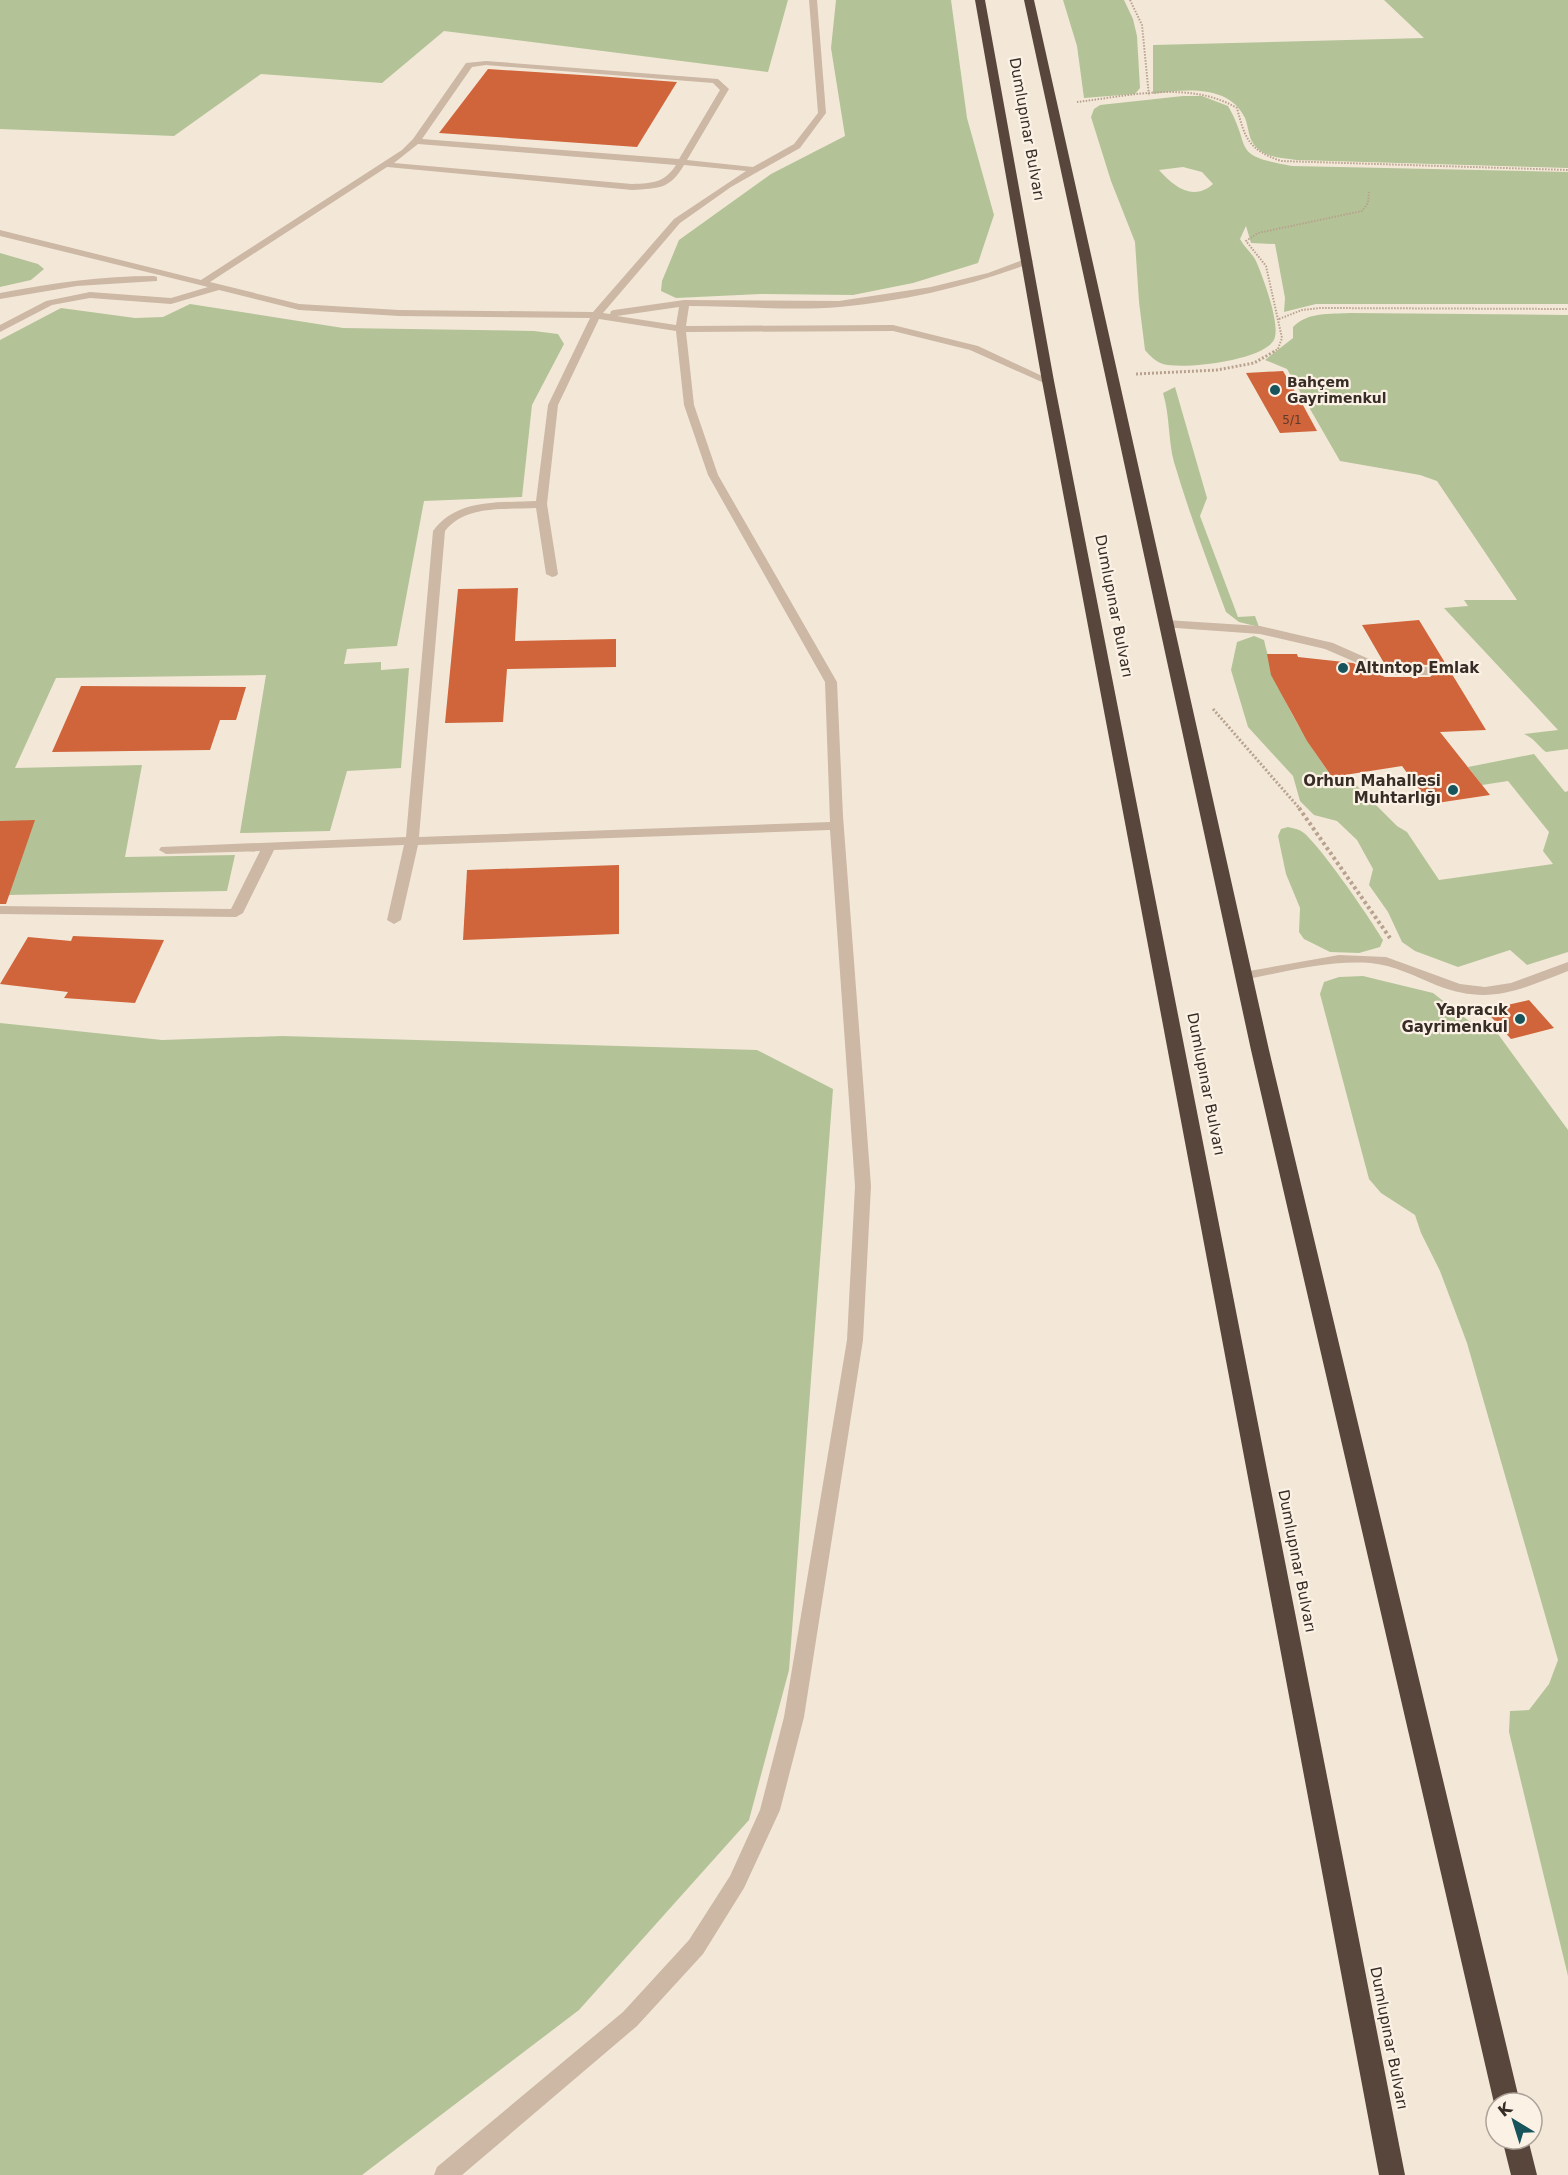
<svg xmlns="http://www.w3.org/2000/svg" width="1568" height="2175" font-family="'DejaVu Sans',sans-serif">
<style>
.green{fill:#b3c397;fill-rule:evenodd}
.building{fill:#d0643a}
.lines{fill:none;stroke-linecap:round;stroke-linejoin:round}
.path-far2{stroke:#b8a28e;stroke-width:2;stroke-dasharray:1.5 1.5;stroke-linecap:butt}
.path-far1{stroke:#b8a28e;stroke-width:3;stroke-dasharray:2 2;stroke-linecap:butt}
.path{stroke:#b8a28e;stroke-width:4;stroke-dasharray:3 3;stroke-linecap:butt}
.lane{fill:#ccb8a4;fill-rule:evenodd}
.street{fill:#ccb8a4;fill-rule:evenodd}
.highway{fill:#58463c;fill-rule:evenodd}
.poi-dot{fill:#18545b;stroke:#fbf2e5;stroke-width:2}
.labels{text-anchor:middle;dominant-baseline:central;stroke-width:4.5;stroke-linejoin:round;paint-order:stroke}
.number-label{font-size:12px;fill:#5d3a2b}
.far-poi-label{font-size:14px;font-weight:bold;fill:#372c26;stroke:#fbf2e5;text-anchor:start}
.street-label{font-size:15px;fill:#372c26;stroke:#fbf2e5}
.poi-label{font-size:15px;font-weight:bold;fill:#372c26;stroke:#fbf2e5;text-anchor:end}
</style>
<rect width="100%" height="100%" fill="#f3e8d8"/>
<!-- green -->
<g class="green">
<polygon points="0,0 788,0 768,72 444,31 382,83 261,74 174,136 0,129"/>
<polygon points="836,0 951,0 967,118 994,215 978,263 913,283 853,295 761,294 676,298 661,291 662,281 679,240 771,174 845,136 831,48"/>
<polygon points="1063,0 1124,0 1133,19 1137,36 1140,88 1135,94 1084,98 1077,46"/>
<path d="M1384 0H1568V168L1296 160C1283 158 1267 158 1257 148 1248 140 1249 128 1245 118 1229 84 1184 89 1153 94V45L1424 38Z"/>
<path d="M1183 96H1202L1228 106C1253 149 1229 155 1292 166L1568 172V304H1316L1284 312 1285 298 1275 244 1251 243 1246 226 1240 239C1244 247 1253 254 1256 261 1263 277 1279 320 1275 337 1270 360 1183 370 1163 364 1156 362 1150 356 1145 350L1139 302 1135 242 1111 181 1091 117 1094 109 1100 105ZM1183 167 1202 172 1213 184C1193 202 1173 186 1159 170Z"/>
<polygon points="0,253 38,264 44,269 31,280 0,287"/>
<polygon points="190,304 343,328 534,331 558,334 564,344 532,405 522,497 424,501 397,646 347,649 344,664 381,662 381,670 409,668 401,768 347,771 330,831 240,833 266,675 56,678 15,768 142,765 125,857 235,855 227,891 7,895 0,892 0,340 61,308 135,318 163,317"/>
<path d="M1350 313 1568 315V749L1546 752C1538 746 1534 738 1524 734L1558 730 1444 608 1468 606 1464 600H1517L1437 481 1420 475 1340 461 1287 369 1265 360 1293 338V327C1307 312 1330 314 1350 313Z"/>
<path d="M1175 387 1207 498 1200 516 1238 617 1255 616 1259 627 1239 622 1226 612C1208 563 1189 513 1174 462 1168 440 1170 416 1163 393Z"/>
<path d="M1254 636 1264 640C1275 691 1302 735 1332 777L1342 776 1351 780 1397 826 1407 832 1439 880 1553 864 1543 851 1549 832 1508 781 1482 785 1468 767 1534 754 1565 792 1568 791V952L1527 965 1510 950 1458 967 1415 951 1402 942 1388 912 1369 885 1373 869 1357 840 1337 821 1314 815 1300 801 1293 776 1248 727 1231 670 1237 642Z"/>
<path d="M1288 827C1292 828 1298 829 1301 831 1316 839 1372 921 1383 940L1380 947 1359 953 1330 952 1304 939 1299 932 1300 908 1286 874 1278 836 1281 829Z"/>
<polygon points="1363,976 1433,993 1469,1021 1490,1023 1568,1130 1568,1976 1509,1732 1510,1711 1529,1710 1549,1684 1558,1660 1467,1343 1440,1271 1421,1233 1415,1215 1381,1193 1369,1179 1365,1164 1320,994 1324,982 1339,977"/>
<polygon points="0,1023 162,1040 282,1036 757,1050 833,1089 789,1670 749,1820 579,2010 362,2175 0,2175"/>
</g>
<!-- building -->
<g class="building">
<polygon points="488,69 597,76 677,82 637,147 439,133"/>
<polygon points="1283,371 1304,407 1317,431 1280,433 1246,373"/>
<polygon points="518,588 515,641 616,639 616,667 507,669 503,722 445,723 458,589"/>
<polygon points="1419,620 1486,730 1440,732 1490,795 1430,804 1402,766 1332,777 1307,741 1271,675 1267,654 1297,654 1298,657 1353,663 1385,677 1430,677 1437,670 1429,665 1384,663 1362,625"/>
<polygon points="81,686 246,687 236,720 220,720 210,750 52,752"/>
<polygon points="35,820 6,904 0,904 0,821"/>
<polygon points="619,865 619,934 463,940 467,870"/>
<polygon points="73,936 164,940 135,1003 64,998 68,992 0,984 28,937 71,941"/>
<polygon points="1529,1000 1554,1028 1511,1039 1485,1010"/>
</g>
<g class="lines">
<!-- path-far2 -->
<g class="path-far2">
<polyline points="1130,0 1142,25 1149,96"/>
<path d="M1077 102C1129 96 1189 80 1237 108 1245 139 1249 150 1281 161L1568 170"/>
<polyline points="1279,319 1302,310 1320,308 1568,309"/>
<polyline points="1273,352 1278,349 1282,338 1266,266 1246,241 1258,233 1362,211 1368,203 1369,192"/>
</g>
<!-- path-far1 -->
<g class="path-far1">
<polyline points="1136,374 1217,370 1254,363 1275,351"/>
<polyline points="1213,709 1300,809"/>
</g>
<!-- path -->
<polyline class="path" points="1299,808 1390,938"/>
<!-- lane -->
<g class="lane">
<path d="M809 0H817L826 113 800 148 731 187 680 223 603 313 610 314 611 311 614 310 684 300 839 301 931 287 988 273 1028 258 1033 261 1031 263C970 286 905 301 840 307 793 311 737 306 689 306L686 326 893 325 978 346 1053 381 1044 383 970 350 893 331 686 332 694 405 718 475 837 682 843 816 871 1186 863 1340 804 1717 780 1810 744 1888 703 1954 637 2026 462 2175H434L437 2167 623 2012 689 1940 730 1876 760 1810 784 1717 847 1340 855 1186 830 830 418 845 401 920 394 924 387 920 404 845 274 850 243 913 236 917 0 914V906L231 909 260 851 166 854 159 850 161 847 406 837 433 531C457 498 499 503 536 501L548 405 590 318 399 316 299 310 219 290 171 304 90 298 52 305 0 332V325L46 301 90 292 171 298 208 287 0 236V230L201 280 402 150 413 139 466 63 486 61 718 79 729 89 687 160 753 167 794 144 818 113ZM486 65 713 83 720 90 679 159 422 139 472 67ZM418 144 676 165C664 183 653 183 632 184L394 163ZM684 165 746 171 674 219 593 312 399 310 299 304 210 282 387 167 632 190C659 188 669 190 684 165ZM679 307 676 325 617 316ZM599 319 676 331 684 405 708 475 825 682 830 822 419 837 445 531C466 504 505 510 536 508L546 574 552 577 556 576 558 574 547 504 558 405Z"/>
<path d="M154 276 157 277V281L77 286 0 299V293C51 283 102 276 154 276Z"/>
<path d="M1339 955 1386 957 1460 984 1485 987 1511 983 1568 962V971C1519 990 1489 1006 1436 985 1414 976 1394 965 1370 963 1328 960 1285 972 1243 980L1236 976 1238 973Z"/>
</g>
<!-- street -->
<polygon class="street" points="1166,620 1260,626 1333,643 1387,667 1429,667 1435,671 1429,675 1385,675 1325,649 1260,634 1162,627 1162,621"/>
<!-- highway -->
<g class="highway">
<polygon points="975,0 985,0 1054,381 1405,2175 1379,2175 1042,381"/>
<polygon points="1024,0 1034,0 1269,1050 1520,2103 1496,2103 1496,2108 1494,2103 1251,1050"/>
<polygon points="1502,2139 1528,2139 1537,2175 1511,2175"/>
</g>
</g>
<!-- markers -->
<g class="poi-dot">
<circle cx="1275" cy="390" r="6"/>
<circle cx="1343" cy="668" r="6"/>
<circle cx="1453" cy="790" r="6"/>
<circle cx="1520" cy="1019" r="6"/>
</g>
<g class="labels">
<!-- number labels -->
<g class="number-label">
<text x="1292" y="420">5/1</text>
</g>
<!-- far-poi labels -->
<g class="far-poi-label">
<text x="1287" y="382">Bahçem<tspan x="1287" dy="16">Gayrimenkul</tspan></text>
</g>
<!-- street labels -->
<g class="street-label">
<text transform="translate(1027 129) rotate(80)">Dumlupınar Bulvarı</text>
<text transform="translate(1114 606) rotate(79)">Dumlupınar Bulvarı</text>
<text transform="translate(1206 1084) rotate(79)">Dumlupınar Bulvarı</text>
<text transform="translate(1297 1561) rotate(79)">Dumlupınar Bulvarı</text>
<text transform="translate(1389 2038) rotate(79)">Dumlupınar Bulvarı</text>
</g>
<!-- poi labels -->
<g class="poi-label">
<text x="1355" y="668" text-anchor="start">Altıntop Emlak</text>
<text x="1441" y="781">Orhun Mahallesi<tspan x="1441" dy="17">Muhtarlığı</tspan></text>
<text x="1508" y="1010">Yapracık<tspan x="1508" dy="17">Gayrimenkul</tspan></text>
</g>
</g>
<!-- north arrow -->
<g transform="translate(1514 2121) rotate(322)"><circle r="28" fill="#fbf2e5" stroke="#ada399" stroke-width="1.5"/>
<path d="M0-4.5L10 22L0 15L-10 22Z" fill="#18545b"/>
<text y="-9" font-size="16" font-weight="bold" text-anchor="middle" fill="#372c26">K</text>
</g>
</svg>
